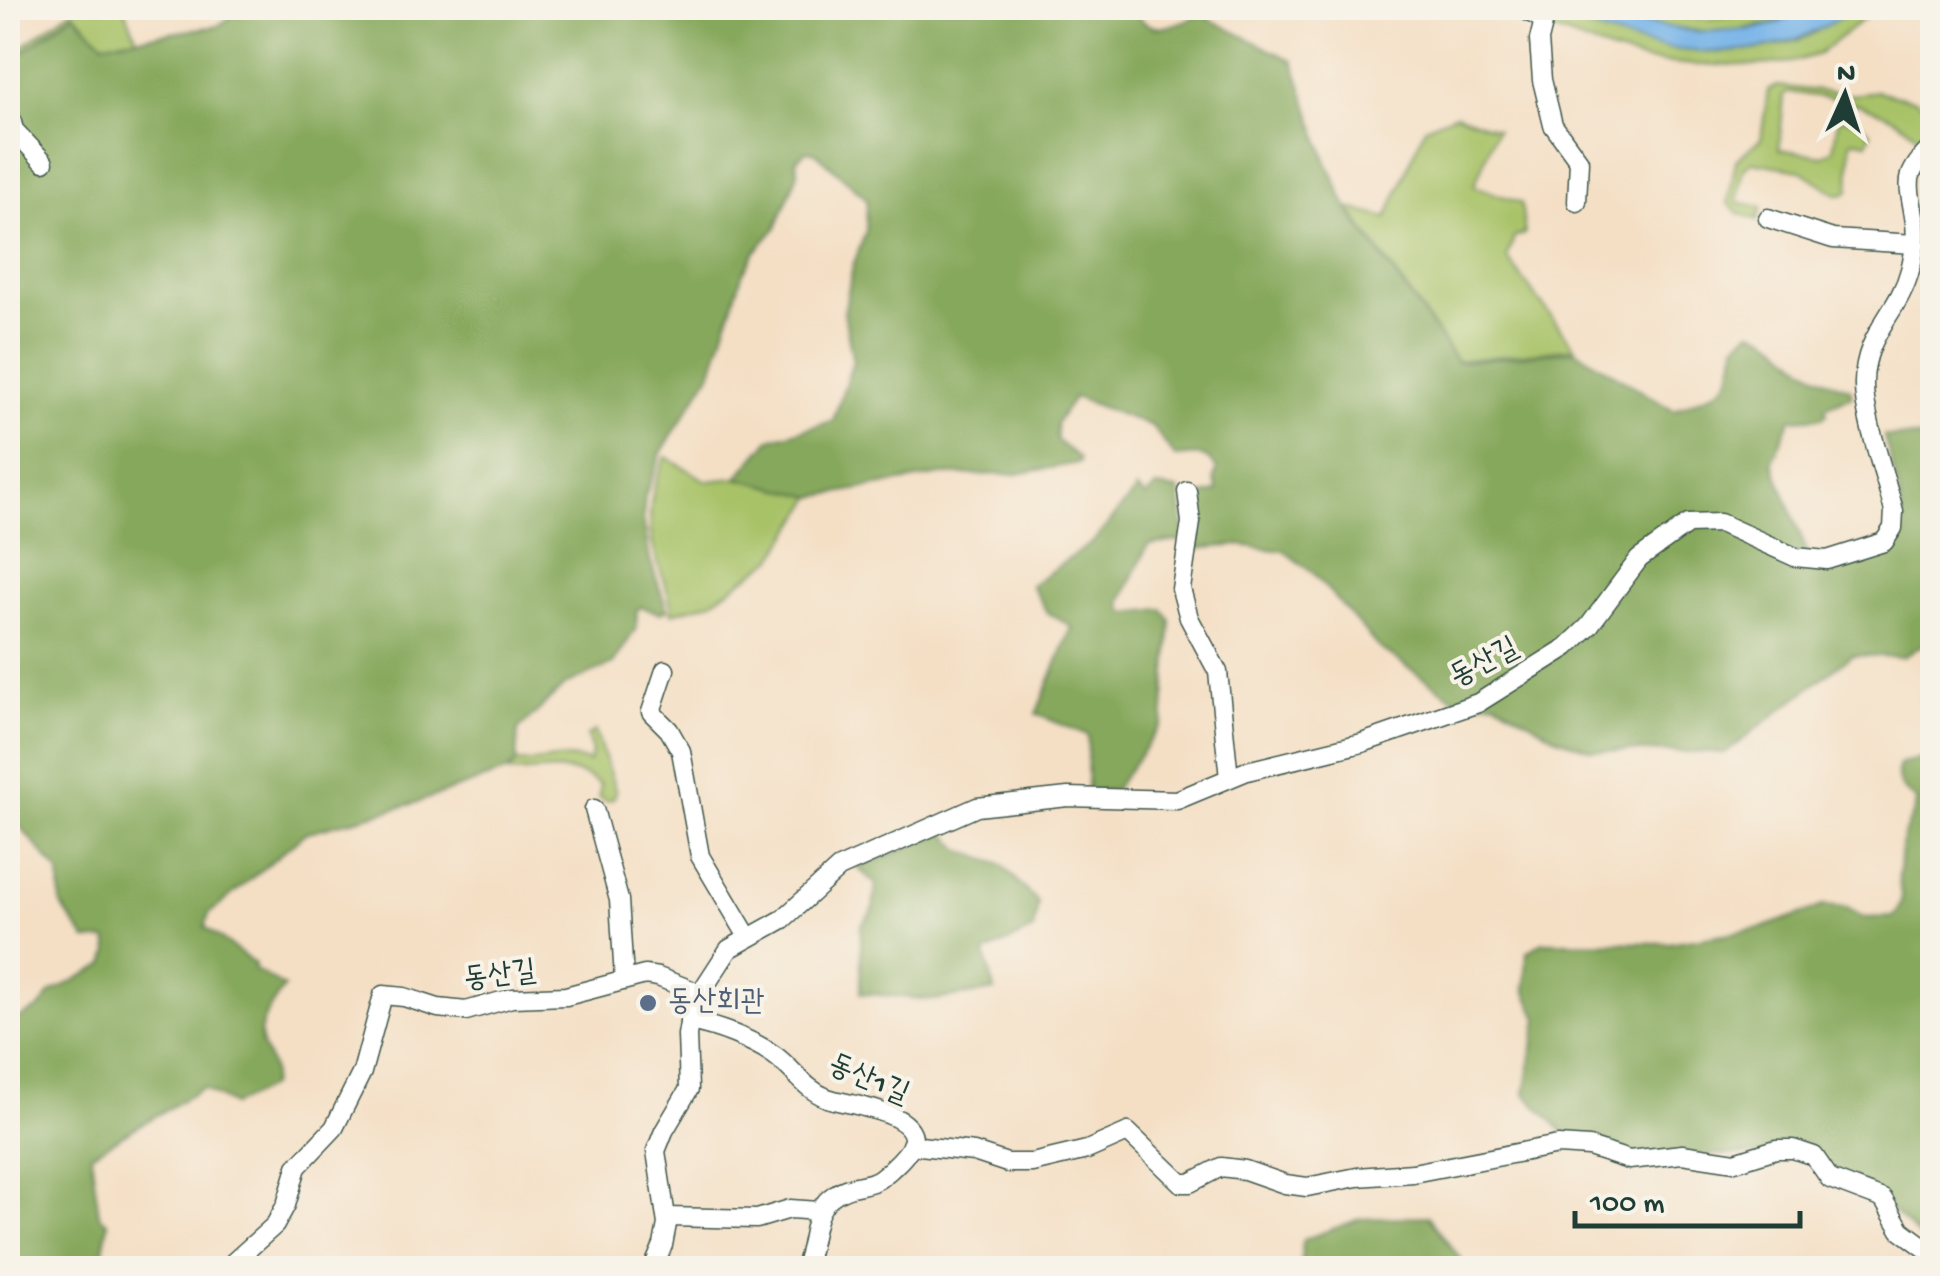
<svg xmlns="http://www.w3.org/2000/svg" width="1940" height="1276" font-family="'Gochi Hand','Poor Story',sans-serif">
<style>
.green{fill:#a8c268;stroke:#64804e;stroke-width:2.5}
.forest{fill:#86a85c;stroke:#527248;stroke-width:2.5}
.water{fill:#76b3e8;stroke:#4a788e;stroke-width:2.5}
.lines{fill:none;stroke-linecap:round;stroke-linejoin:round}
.minor-casing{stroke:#3f554a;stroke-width:21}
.minor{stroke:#fff;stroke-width:18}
.service-dot{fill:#5c6f8a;stroke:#f7f3e8;stroke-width:4}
.labels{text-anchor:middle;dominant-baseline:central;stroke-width:8;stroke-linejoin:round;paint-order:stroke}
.street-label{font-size:30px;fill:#1f3d34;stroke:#f7f3e8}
.service-label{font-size:30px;fill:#4e5e75;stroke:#f7f3e8;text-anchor:start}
</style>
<rect width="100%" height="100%" fill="#f7f3e8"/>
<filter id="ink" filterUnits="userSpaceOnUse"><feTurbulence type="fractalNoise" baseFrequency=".01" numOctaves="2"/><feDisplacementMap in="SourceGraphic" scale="20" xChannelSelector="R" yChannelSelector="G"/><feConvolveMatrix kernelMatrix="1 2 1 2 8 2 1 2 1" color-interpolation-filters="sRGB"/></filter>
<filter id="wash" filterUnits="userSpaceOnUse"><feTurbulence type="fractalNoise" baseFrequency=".0048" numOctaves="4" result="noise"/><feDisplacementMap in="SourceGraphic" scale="40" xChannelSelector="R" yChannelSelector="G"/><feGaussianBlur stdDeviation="2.25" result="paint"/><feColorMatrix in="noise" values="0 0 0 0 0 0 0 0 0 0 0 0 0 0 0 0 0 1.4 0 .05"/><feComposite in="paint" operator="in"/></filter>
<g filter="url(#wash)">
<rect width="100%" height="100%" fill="#f4dfc5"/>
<!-- green -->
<g class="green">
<polygon points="75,8 124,8 137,38 103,43 74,13 8,63 8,57"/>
<path d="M1543 8C1621 46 1715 67 1801 39 1820 33 1842 11 1854 8 1860 6 1871 8 1877 8L1819 54 1792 62 1759 65H1695L1646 61 1609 51 1550 29Z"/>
<path d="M1600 8H1638L1670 16 1708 19 1770 8H1809C1736 44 1675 34 1600 8Z"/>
<path d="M1777 86 1853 95 1877 91 1916 100 1932 111V136L1922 141C1890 104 1835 99 1789 92L1784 95 1779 149 1823 156 1833 150 1838 120C1849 115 1863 124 1871 133L1867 142 1856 140 1851 142 1849 190 1845 194H1836L1800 170 1752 162 1744 168 1737 202 1762 207 1758 220 1738 213 1728 203 1736 160 1761 139 1768 90Z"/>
<polygon points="1456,114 1497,129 1474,186 1521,203 1525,234 1514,237 1507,258 1575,348 1457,361 1349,208 1387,218 1425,127"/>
<path d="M666 457 707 481 737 478 813 497 774 558 711 602 672 613C671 596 664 582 659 566 645 529 648 492 666 457Z"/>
<path d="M595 731 616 792 613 799 607 801 599 797 600 785C571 761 544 774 508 772L517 762C545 765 560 752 589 762L592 752 587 736Z"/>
</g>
<!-- forest -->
<g class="forest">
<path d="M242 8H1131C1153 40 1169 25 1201 15L1293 61 1326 160 1347 208 1457 362 1575 350 1674 411C1714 389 1734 397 1736 344L1751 331C1773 335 1781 348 1798 362 1813 373 1832 384 1850 388L1852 396 1825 407 1827 414 1823 417 1791 419 1772 461 1807 552 1836 566C1928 548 1901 505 1884 436L1932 438V639L1902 657 1852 655 1725 753 1591 750 1558 738 1495 701 1461 703 1378 647 1313 573 1284 551 1240 545 1192 549 1195 520 1204 495 1218 491 1214 479 1217 469C1202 448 1196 457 1175 457L1152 426 1074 397 1056 423 1057 441 1079 458V463L1016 474 941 475 813 497 737 478 770 439 833 421 853 361 844 313 853 266 866 231 867 199 815 152 806 151 796 160 798 173 776 228 754 253 742 275 712 371 662 451 645 496 643 518 650 560 667 610 660 613 641 607 637 610 636 628 613 664 565 685 518 730 516 762 508 771 412 804 305 833 209 914 205 927 255 964 254 969 284 987C275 1001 257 1022 261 1040 265 1062 277 1061 270 1087L233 1105 203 1088 91 1154 99 1215 108 1223 100 1268H8V1027L17 1019 39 1008 51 993 105 964 109 952 107 940H86L61 905 60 874 8 812V64L74 14 103 43 218 26Z"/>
<polygon points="1156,487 1179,490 1185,540 1148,545 1121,602 1125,613 1162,609 1171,620 1163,723 1113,791 1087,790 1088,735 1036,714 1072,627 1047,612 1031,585 1093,542 1137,489 1146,497"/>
<path d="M1917 759 1932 760V1250L1895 1213 1838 1181 1818 1154 1636 1156 1569 1142V1137L1525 1094 1538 1019 1525 990 1527 952 1543 942 1669 943 1762 928 1823 906 1847 908 1865 918 1893 917C1909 900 1897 892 1899 872 1900 861 1900 848 1903 838 1907 823 1916 816 1916 800 1902 789 1895 783 1899 765Z"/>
<polygon points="945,833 962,851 1002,865 1038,903 1033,930 985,953 995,991 933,1000 861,993 861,926 873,910 876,884 857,867"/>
<polygon points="1428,1216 1462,1261 1460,1268 1301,1268 1303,1240 1360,1219"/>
</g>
<!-- water -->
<path class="water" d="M1543 8H1600L1642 22 1697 32 1753 29 1778 23 1809 8H1853C1764 78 1637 54 1543 8Z"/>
</g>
<g filter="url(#ink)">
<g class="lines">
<defs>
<g id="minor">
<polyline points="1522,8 1542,19"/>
<polyline points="1547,8 1539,40 1542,80 1553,125 1579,161 1577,202"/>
<polyline points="8,107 14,130 44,162"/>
<polyline points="1768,218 1833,239 1915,244"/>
<polyline points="1187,491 1191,522 1181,589 1189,618 1218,672 1229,778"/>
<polyline points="665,670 651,712 669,730 681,751 700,856 748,937"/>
<polyline points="594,809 619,900 624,979"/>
<path d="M689 1021C715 1026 752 1039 774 1055 793 1068 804 1089 827 1098 847 1105 913 1111 913 1139 913 1151 889 1172 879 1179 865 1188 850 1182 830 1198 811 1214 815 1247 804 1268"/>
<polyline points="911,1145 974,1152 1007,1163 1032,1163 1087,1150 1128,1132 1181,1183 1190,1183 1221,1167 1245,1170 1285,1184 1307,1187 1357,1177 1413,1173 1558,1145 1589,1147 1629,1160 1682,1154 1735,1162 1776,1149 1793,1149 1814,1156 1830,1179 1883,1199 1901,1230 1932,1253"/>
<polyline points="667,1217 757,1219 790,1209 819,1211"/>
<polyline points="227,1268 275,1225 286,1205 297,1167 334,1128 362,1072 383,995 404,997 438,1008 466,1011 512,998 566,996 645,975 658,977 699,993"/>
<path d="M653 1268 663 1245 667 1224 656 1151 664 1131 689 1089 687 1035 692 1006 729 949 783 919 839 868 977 807 1068 797 1177 800 1247 771 1362 743 1478 703 1567 647 1589 626 1639 559 1688 524 1720 523 1795 557 1827 560 1884 542 1893 528 1894 511C1886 478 1863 415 1864 383 1864 334 1899 313 1910 270 1914 255 1917 239 1915 223 1910 184 1900 178 1932 147"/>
</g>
</defs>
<!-- minor casing -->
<use href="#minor" class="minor-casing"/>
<!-- minor -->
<use href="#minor" class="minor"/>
</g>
</g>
<!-- markers -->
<circle class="service-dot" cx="648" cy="1003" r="10"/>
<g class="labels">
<!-- street labels -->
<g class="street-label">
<text transform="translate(1485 664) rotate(-28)">동산길</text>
<text transform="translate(500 977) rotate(-7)">동산길</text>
<text transform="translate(868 1081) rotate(23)">동산1길</text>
</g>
<!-- service labels -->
<g class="service-label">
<text x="668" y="1003">동산회관</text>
</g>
</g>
<!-- margin -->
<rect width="1940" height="1276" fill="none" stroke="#f7f3e8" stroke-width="40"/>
<!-- north arrow -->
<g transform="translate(1845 95) rotate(3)" stroke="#f7f3e8" stroke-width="8" paint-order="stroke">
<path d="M0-8L18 38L0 25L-18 38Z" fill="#1f3d34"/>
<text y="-15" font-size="28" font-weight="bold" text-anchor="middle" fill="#1f3d34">N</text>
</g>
<!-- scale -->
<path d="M1575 1211v15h225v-15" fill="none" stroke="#1f3d34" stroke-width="5"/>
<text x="1590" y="1211" font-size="30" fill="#1f3d34" stroke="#f7f3e8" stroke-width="8" paint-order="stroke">100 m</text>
</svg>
